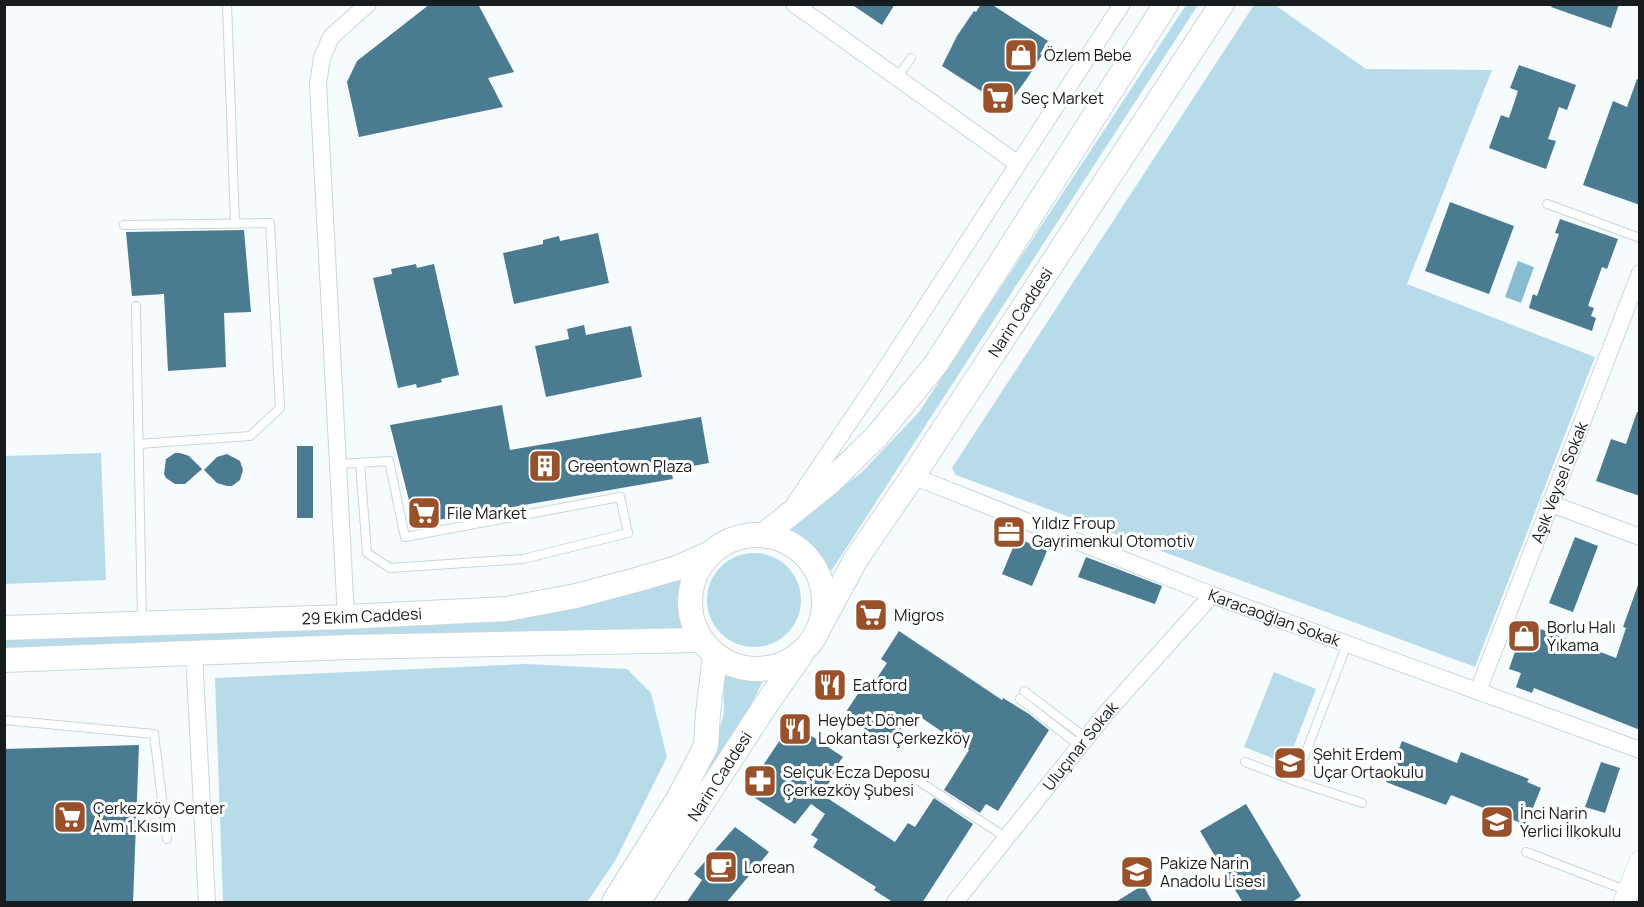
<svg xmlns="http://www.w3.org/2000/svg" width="1644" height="907" font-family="Manrope,sans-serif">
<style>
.green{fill:#b8dbea}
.water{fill:#89bcd3}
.building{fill:#4a7b90}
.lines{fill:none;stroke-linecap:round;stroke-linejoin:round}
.service-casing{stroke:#c8d6dc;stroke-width:10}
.minor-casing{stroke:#c8d6dc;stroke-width:18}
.tertiary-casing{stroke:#c8d6dc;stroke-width:22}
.secondary-casing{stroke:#c8d6dc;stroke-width:26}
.service{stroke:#fff;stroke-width:8}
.minor{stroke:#fff;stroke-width:16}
.tertiary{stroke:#fff;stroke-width:21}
.secondary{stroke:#fff;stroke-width:24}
.labels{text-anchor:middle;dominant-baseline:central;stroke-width:6;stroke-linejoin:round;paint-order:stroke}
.poi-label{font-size:16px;fill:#171c1f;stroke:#fff;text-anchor:start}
.street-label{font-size:16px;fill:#171c1f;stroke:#fff}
</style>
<rect width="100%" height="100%" fill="#f6fcfe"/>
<!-- green -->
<g class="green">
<polygon points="1186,5 1198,5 832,570 826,569 814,552 791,530 793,524 861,473 919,412"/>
<polygon points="1254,5 1275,5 1366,69 1492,70 1407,284 1595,357 1475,667 956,475 952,468"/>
<polygon points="101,453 106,580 5,584 5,456"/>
<circle cx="754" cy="600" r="47"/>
<polygon points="691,570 684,603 692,635 5,655 4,634 509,615"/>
<polygon points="526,664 627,669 651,693 667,757 615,861 587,902 223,902 215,678"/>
<polygon points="1274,672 1316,689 1287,764 1244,747"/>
<polygon points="723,676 763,678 763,681 732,743 656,855 715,746 724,713"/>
</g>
<!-- water -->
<polygon class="water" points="1518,261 1534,267 1521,303 1505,297"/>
<!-- building -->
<g class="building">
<polygon points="430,4 478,4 514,72 488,78 503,107 359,137 347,82 357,61"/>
<polygon points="851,4 895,4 882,25"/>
<polygon points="981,4 991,4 1048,41 1040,54 1042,55 1026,80 1006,107 942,66 957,36 974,11 976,12"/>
<polygon points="1552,4 1619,4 1611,28 1551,7"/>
<polygon points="1519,65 1576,85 1567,110 1559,107 1548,139 1556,141 1546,169 1489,148 1501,115 1509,118 1518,91 1510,88"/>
<polygon points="1637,79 1640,79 1640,205 1583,185 1613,101 1627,107"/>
<polygon points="1450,202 1514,226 1489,294 1425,271"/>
<polygon points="1560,219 1618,239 1607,269 1602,267 1588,306 1594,308 1591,316 1596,318 1592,331 1529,308 1533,294 1537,296 1559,234 1555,233"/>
<polygon points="244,230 251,312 224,313 226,367 168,371 164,294 132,296 126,232"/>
<polygon points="598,233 609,283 514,304 503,253 543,244 543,240 559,236 560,241"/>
<polygon points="416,264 417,268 434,264 459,375 441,379 442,382 417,388 416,384 398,388 373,278 392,274 391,269"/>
<polygon points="584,325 586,335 631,326 642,377 546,397 535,346 569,339 567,329"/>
<polygon points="502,405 510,450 701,417 709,463 671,470 673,479 415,524 390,425"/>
<polygon points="1637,412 1640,412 1640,496 1596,481 1611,439 1626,444"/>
<rect x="297" y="446" width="16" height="72"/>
<polygon points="175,453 180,453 189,456 202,469 185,484 175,484 166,478 164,474 166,459"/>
<polygon points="227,454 240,461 243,470 240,480 232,486 227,486 217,483 204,470 217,457"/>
<polygon points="1575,537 1598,546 1573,612 1549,603"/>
<polygon points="1017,538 1047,551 1032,586 1002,574"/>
<polygon points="1086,557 1162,586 1155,604 1078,577"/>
<polygon points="1638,585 1640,586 1640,730 1534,688 1532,693 1516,687 1521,673 1509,669 1525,623 1616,658 1626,628 1623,627"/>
<polygon points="899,631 1002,700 1003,698 1029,714 1049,730 998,811 986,804 980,813 944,790 969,750 913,712 890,746 844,715 863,686 869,690 887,663 881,659"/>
<polygon points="795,725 843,757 837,765 840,767 821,794 895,842 908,823 915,827 934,798 973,824 922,903 894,903 874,890 876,887 813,847 818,839 811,835 825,814 811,804 795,824 749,794 756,784 752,782 786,731 789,734"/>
<polygon points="1402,741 1457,763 1461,752 1529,779 1527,782 1541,788 1526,825 1451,795 1446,805 1386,782"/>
<polygon points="139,745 133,903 4,903 4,749"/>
<polygon points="1601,762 1620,768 1605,813 1585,807"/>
<polygon points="1246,804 1301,896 1291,903 1243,903 1200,831"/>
<polygon points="735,827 769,852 726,903 686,903 702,880 694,874"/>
<polygon points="1143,885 1153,903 1114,903"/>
</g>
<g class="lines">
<defs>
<g id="service">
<polyline points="227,4 235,223"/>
<polyline points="897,78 911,58"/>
<polyline points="1547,204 1640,238"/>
<polyline points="124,225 270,223 280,408 250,436 139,444"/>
<polyline points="136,306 142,622"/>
<polyline points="339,464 389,461 405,537 620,497 628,533 523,559 390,568 367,553 360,463"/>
<polyline points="1024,691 1086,738"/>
<polyline points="1020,699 1080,746"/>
<polyline points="4,720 154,734 167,839"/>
<polyline points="1245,762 1295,781 1362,803"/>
<polyline points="914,778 1007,838"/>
<polyline points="1295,781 1347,644"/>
<polyline points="1526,852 1628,891"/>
</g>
<g id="minor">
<polyline points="794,4 1018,164"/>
<path id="s1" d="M913 476 1212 595 1640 750"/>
<polyline points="795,503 884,371 1122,4"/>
<polyline points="1549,503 1640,537"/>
<polyline points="346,617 318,84 322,58 331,37 368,4"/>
<polyline points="194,653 207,902"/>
<path id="s2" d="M1478 691 1640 273"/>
<path id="s3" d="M955 902 1107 712 1212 595"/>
</g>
<polyline id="tertiary" points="1624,902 1640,861"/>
<g id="secondary">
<circle cx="757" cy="602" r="67"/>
<polyline points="764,535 829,483 877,436 936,364 1166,4"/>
<path id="s4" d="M822 622 856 559 913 476 1222 4"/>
<path id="s5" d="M4 628 346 617 507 609 576 596 636 580 677 568 711 553"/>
<polyline points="4,660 348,647 701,640"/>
<polyline points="614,902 679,798 706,746 708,713 715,655"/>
<path id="s6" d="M638 902 767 703 800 656"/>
</g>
</defs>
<!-- service casing -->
<use href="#service" class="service-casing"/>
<!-- minor casing -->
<use href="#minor" class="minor-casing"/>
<!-- tertiary casing -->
<use href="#tertiary" class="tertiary-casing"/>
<!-- secondary casing -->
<use href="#secondary" class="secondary-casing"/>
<!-- service -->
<use href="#service" class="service"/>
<!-- minor -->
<use href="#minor" class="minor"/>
<!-- tertiary -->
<use href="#tertiary" class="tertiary"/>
<!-- secondary -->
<use href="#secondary" class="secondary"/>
</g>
<!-- icons -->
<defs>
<symbol id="shop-square" viewBox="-11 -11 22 22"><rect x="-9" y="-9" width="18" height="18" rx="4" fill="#98512b" stroke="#fff"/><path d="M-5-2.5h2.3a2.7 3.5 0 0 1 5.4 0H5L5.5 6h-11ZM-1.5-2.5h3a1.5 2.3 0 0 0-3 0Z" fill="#fff"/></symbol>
<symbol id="supermarket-square" viewBox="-11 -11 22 22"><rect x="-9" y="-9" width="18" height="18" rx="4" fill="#98512b" stroke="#fff"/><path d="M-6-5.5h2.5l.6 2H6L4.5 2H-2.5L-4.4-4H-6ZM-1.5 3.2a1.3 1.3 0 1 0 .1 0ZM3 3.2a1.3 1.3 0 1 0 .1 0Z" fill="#fff"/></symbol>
<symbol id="building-square" viewBox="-11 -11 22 22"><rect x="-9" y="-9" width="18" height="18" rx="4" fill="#98512b" stroke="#fff"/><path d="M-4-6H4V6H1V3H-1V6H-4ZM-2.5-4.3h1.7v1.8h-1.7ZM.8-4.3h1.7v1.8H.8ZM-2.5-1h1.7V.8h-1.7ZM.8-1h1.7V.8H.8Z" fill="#fff"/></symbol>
<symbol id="office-square" viewBox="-11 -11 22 22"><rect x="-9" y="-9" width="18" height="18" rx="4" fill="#98512b" stroke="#fff"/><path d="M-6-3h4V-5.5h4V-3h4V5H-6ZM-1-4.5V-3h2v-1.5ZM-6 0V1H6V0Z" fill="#fff"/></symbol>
<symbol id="restaurant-square" viewBox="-11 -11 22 22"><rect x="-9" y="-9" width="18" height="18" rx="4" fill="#98512b" stroke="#fff"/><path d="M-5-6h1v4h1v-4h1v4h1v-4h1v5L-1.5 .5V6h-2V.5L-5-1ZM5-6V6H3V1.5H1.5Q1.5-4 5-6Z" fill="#fff"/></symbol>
<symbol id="school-square" viewBox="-11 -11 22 22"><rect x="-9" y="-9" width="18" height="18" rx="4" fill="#98512b" stroke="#fff"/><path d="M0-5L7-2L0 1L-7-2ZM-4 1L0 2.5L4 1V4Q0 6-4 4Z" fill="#fff"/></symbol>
<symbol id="pharmacy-square" viewBox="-11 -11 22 22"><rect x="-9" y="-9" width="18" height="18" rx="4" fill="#98512b" stroke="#fff"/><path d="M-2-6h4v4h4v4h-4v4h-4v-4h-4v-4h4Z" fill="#fff"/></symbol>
<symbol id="cafe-square" viewBox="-11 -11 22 22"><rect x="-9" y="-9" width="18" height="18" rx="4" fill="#98512b" stroke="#fff"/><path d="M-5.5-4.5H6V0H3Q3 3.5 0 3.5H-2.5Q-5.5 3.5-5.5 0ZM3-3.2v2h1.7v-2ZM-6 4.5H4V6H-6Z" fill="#fff"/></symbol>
</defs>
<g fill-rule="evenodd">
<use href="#shop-square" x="1002" y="36" width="38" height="38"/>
<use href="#supermarket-square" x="979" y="79" width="38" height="38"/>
<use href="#building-square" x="526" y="447" width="38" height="38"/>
<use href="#supermarket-square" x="405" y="494" width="38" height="38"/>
<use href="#office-square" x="990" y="513" width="38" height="38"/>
<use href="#supermarket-square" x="852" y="596" width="38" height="38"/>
<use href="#shop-square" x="1505" y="617" width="38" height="38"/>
<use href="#restaurant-square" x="811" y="666" width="38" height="38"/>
<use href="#restaurant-square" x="776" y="710" width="38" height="38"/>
<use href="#school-square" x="1271" y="744" width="38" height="38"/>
<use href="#pharmacy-square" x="741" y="762" width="38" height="38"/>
<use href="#supermarket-square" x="51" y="798" width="38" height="38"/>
<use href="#school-square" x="1478" y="803" width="38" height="38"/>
<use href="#cafe-square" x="702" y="848" width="38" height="38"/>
<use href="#school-square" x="1118" y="853" width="38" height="38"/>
</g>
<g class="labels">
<!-- poi labels -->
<g class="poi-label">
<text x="1044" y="55">Özlem Bebe</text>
<text x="1021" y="98">Seç Market</text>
<text x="568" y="466">Greentown Plaza</text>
<text x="447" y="513">File Market</text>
<text x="1032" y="523">Yıldız Froup<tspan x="1032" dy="18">Gayrimenkul Otomotiv</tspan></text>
<text x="894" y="615">Migros</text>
<text x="1547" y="627">Borlu Halı<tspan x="1547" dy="18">Yıkama</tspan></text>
<text x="853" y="685">Eatford</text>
<text x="818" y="720">Heybet Döner<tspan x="818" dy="18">Lokantası Çerkezköy</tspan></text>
<text x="1313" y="754">Şehit Erdem<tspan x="1313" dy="18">Uçar Ortaokulu</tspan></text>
<text x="783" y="772">Selçuk Ecza Deposu<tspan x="783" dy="18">Çerkezköy Şubesi</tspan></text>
<text x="93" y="808">Çerkezköy Center<tspan x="93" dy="18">Avm 1.Kısım</tspan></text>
<text x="1520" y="813">İnci Narin<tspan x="1520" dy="18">Yerlici İlkokulu</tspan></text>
<text x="1160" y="863">Pakize Narin<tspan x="1160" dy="18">Anadolu Lisesi</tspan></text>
<text x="744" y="867">Lorean</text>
</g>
<!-- street labels -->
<g class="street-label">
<text stroke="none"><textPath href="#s4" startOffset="368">Narin Caddesi</textPath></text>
<text stroke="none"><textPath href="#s2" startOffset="224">Aşık Veysel Sokak</textPath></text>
<text stroke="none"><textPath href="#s5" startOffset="358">29 Ekim Caddesi</textPath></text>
<text stroke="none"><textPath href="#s1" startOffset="388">Karacaoğlan Sokak</textPath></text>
<text stroke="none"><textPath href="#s3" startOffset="200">Uluçınar Sokak</textPath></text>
<text stroke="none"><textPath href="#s6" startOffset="150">Narin Caddesi</textPath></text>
</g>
</g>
<!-- border -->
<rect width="1644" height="907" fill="none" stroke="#171c1f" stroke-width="12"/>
</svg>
